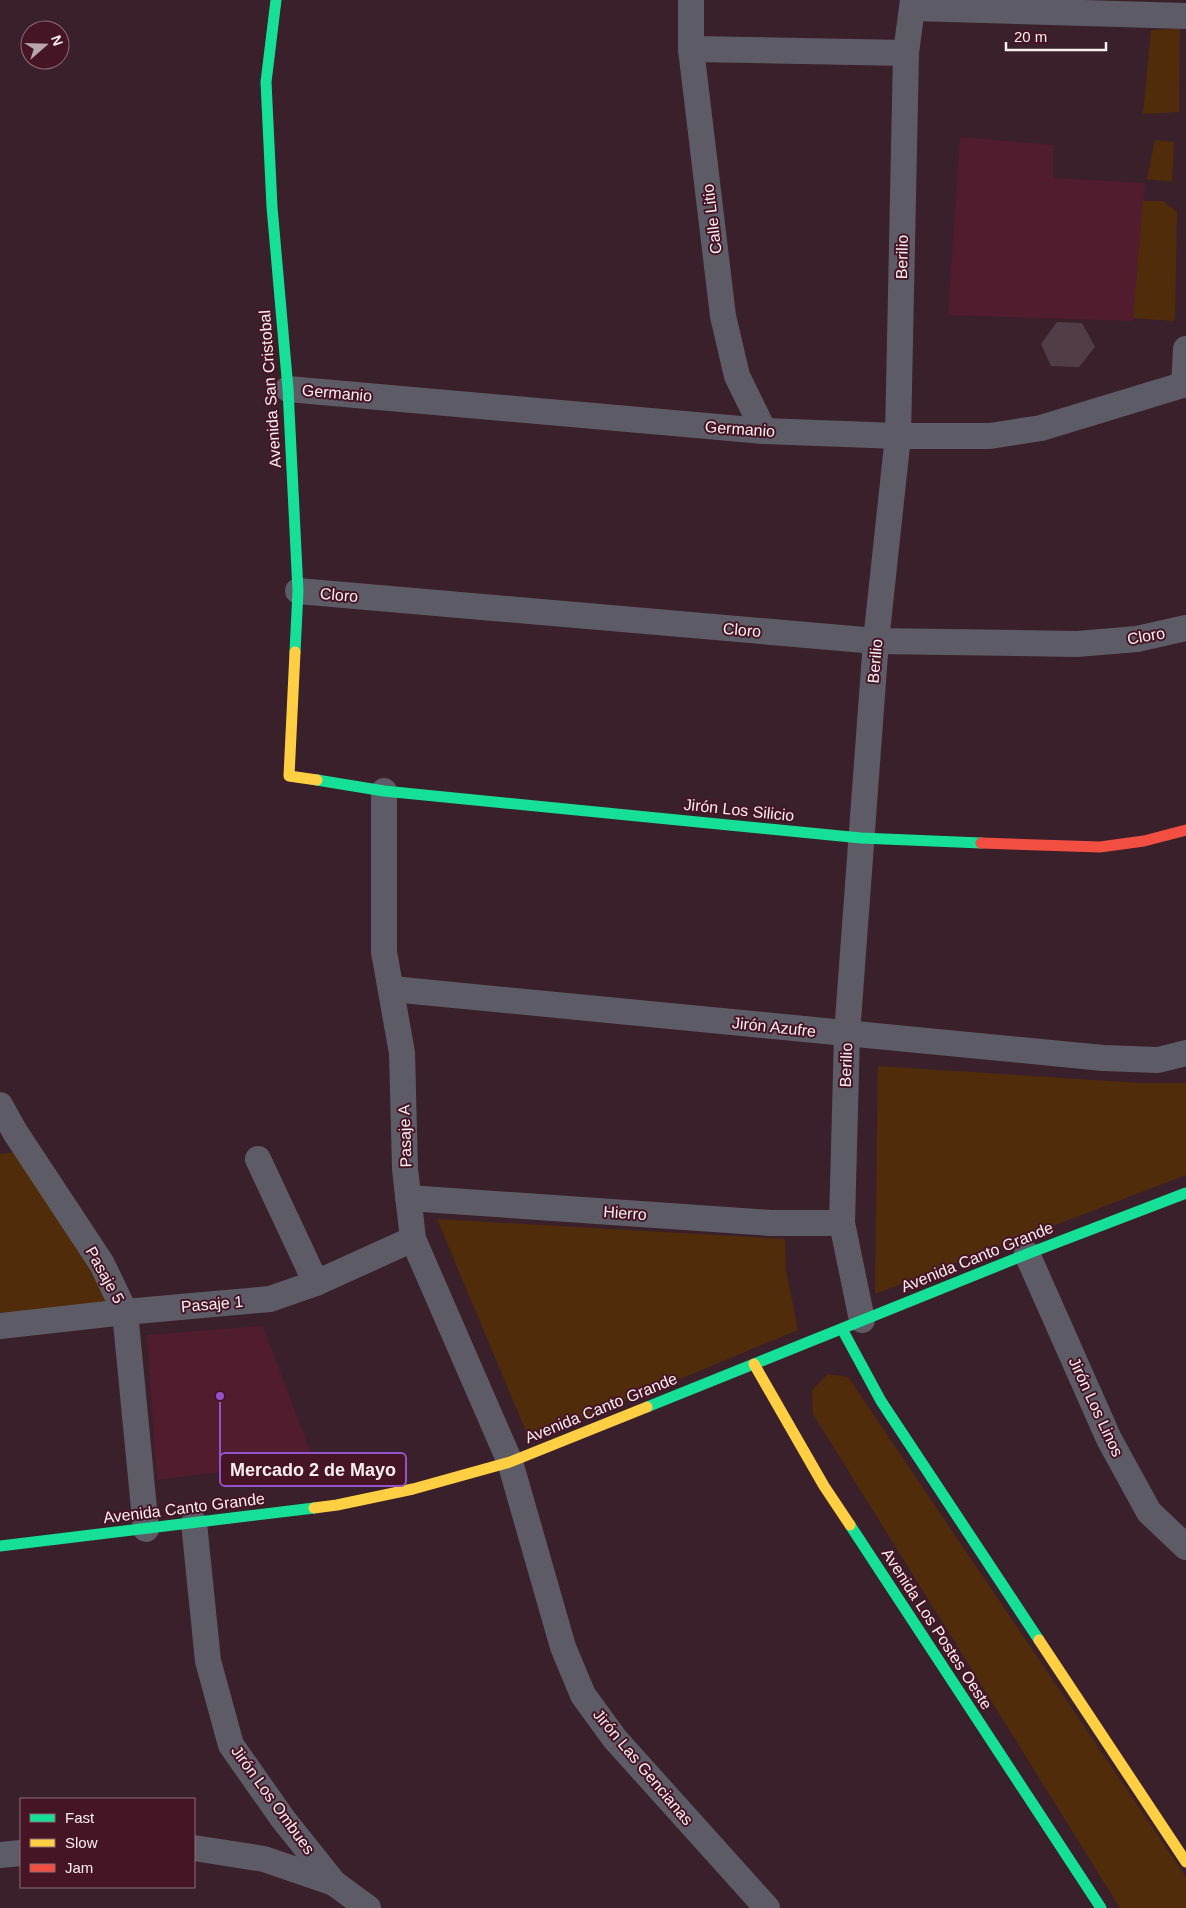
<svg xmlns="http://www.w3.org/2000/svg" width="1186" height="1908" font-family="Arial,sans-serif">
<style>
.built{fill:#501c2e}
.green{fill:#502c0a}
.building{fill:#513d47}
.lines{fill:none;stroke-linecap:round;stroke-linejoin:round}
.street{stroke:#5d5c66;stroke-width:26}
.fast{stroke:#16e098;stroke-width:11}
.slow{stroke:#ffcf43;stroke-width:11}
.jam{stroke:#f24e42;stroke-width:11}
.labels{text-anchor:middle;dominant-baseline:central;stroke-width:4;stroke-linejoin:round;paint-order:stroke}
.street-label{font-size:16px;fill:#fbeef1;stroke:#451526}
.leader{fill:none;stroke:#9553c9;stroke-width:2}
.callout-dot{fill:#9553c9;stroke:#451526;stroke-width:2}
.callout{fill:#451526;stroke:#9553c9;stroke-width:2}
.callout-label{font-size:18px;text-anchor:middle;font-weight:bold;fill:#fbeef1}
</style>
<rect width="100%" height="100%" fill="#3a202a"/>
<!-- built -->
<g class="built">
<polygon points="960,137 1053,145 1053,178 1145,183 1133,321 948,315"/>
<polygon points="263,1326 312,1456 291,1463 157,1480 147,1335"/>
</g>
<!-- green -->
<g class="green">
<polygon points="1180,29 1179,112 1143,114 1151,30"/>
<polygon points="1155,140 1174,142 1172,182 1147,179"/>
<polygon points="1143,201 1163,201 1177,212 1175,318 1173,321 1133,318"/>
<polygon points="878,1066 1141,1083 1186,1083 1186,1175 875,1294"/>
<polygon points="27,1151 112,1297 102,1306 0,1313 0,1154"/>
<polygon points="437,1219 785,1239 786,1270 798,1330 530,1441"/>
<polygon points="828,1374 848,1377 1186,1877 1186,1908 1120,1908 813,1414 812,1390"/>
</g>
<!-- building -->
<polygon class="building" points="1057,322 1082,323 1095,347 1079,367 1051,366 1041,344"/>
<g class="lines">
<!-- street -->
<g class="street">
<polyline points="691,0 691,49 723,316 737,376 764,431"/>
<polyline points="913,8 1186,16"/>
<polyline points="691,49 906,53"/>
<polyline points="1184,385 1186,349"/>
<polyline points="288,389 764,431 898,436 990,436 1041,428 1186,384"/>
<polyline points="298,591 876,641 1077,644 1137,639 1186,628"/>
<polyline points="384,791 384,952 402,1053 405,1169 413,1239 510,1462 563,1647 583,1695 615,1739 767,1908"/>
<polyline points="392,989 1103,1058 1158,1060 1186,1053"/>
<polyline points="0,1105 15,1132 102,1264 125,1312 146,1529"/>
<polyline points="258,1159 316,1283"/>
<polyline points="408,1198 771,1223 842,1223"/>
<polyline points="1027,1254 1109,1439 1149,1512 1186,1547"/>
<polyline points="862,1320 842,1223 847,1034 876,641 898,436 906,53 913,0"/>
<polyline points="0,1326 125,1312 270,1299 316,1283 413,1239"/>
<polyline points="194,1523 208,1661 231,1745 283,1819 334,1883 368,1908"/>
<polyline points="194,1848 264,1859 334,1883"/>
<polyline points="0,1855 21,1853"/>
</g>
<!-- fast -->
<g class="fast">
<polyline points="276,0 266,82 272,207 288,389 298,591 295,652"/>
<polyline points="317,780 384,791 861,838 981,843"/>
<polyline points="842,1329 881,1401 1039,1640"/>
<polyline points="647,1407 1027,1254 1186,1193"/>
<polyline points="850,1525 1101,1908"/>
<polyline points="0,1546 314,1508"/>
</g>
<!-- slow -->
<g class="slow">
<polyline points="295,652 289,776 317,780"/>
<polyline points="754,1364 824,1486 850,1525"/>
<polyline points="314,1508 337,1505 413,1489 510,1462 647,1407"/>
<polyline points="1039,1640 1186,1862"/>
</g>
<!-- jam -->
<polyline class="jam" points="981,843 1100,847 1144,841 1186,830"/>
</g>
<g class="labels">
<!-- street labels -->
<g class="street-label">
<text transform="translate(712 219) rotate(-97)">Calle Litio</text>
<text transform="translate(902 257) rotate(-89)">Berilio</text>
<text transform="translate(270 389) rotate(-94)">Avenida San Cristobal</text>
<text transform="translate(337 393) rotate(5)">Germanio</text>
<text transform="translate(740 429) rotate(4)">Germanio</text>
<text transform="translate(339 595) rotate(5)">Cloro</text>
<text transform="translate(742 630) rotate(5)">Cloro</text>
<text transform="translate(1146 636) rotate(-10)">Cloro</text>
<text transform="translate(875 661) rotate(-85)">Berilio</text>
<text transform="translate(739 810) rotate(6)">Jirón Los Silicio</text>
<text transform="translate(774 1027) rotate(6)">Jirón Azufre</text>
<text transform="translate(846 1065) rotate(-88)">Berilio</text>
<text transform="translate(405 1136) rotate(-92)">Pasaje A</text>
<text transform="translate(625 1213) rotate(4)">Hierro</text>
<text transform="translate(977 1257) rotate(-22)">Avenida Canto Grande</text>
<text transform="translate(105 1275) rotate(61)">Pasaje 5</text>
<text transform="translate(212 1304) rotate(-5)">Pasaje 1</text>
<text transform="translate(1096 1407) rotate(65)">Jirón Los Linos</text>
<text transform="translate(601 1408) rotate(-22)">Avenida Canto Grande</text>
<text transform="translate(184 1508) rotate(-7)">Avenida Canto Grande</text>
<text transform="translate(937 1629) rotate(57)">Avenida Los Postes Oeste</text>
<text transform="translate(643 1767) rotate(50)">Jirón Las Gencianas</text>
<text transform="translate(273 1800) rotate(54)">Jirón Los Ombues</text>
</g>
</g>
<!-- callouts -->
<path class="leader" d="M220 1396L220 1469"/>
<circle class="callout-dot" cx="220" cy="1396" r="5"/>
<rect class="callout" x="220" y="1453" width="186" height="33" rx="5"/>
<g class="callout-label">
<text x="313" y="1476">Mercado 2 de Mayo</text>
</g>
<!-- legend -->
<rect x="20" y="1798" width="175" height="90" fill="#451526" stroke="#8e6c77"/>
<rect x="30" y="1814" width="25" height="8" fill="#16e098" stroke="#8e6c77"/>
<text x="65" y="1823" font-size="15" fill="#fbeef1">Fast</text>
<rect x="30" y="1839" width="25" height="8" fill="#ffcf43" stroke="#8e6c77"/>
<text x="65" y="1848" font-size="15" fill="#fbeef1">Slow</text>
<rect x="30" y="1864" width="25" height="8" fill="#f24e42" stroke="#8e6c77"/>
<text x="65" y="1873" font-size="15" fill="#fbeef1">Jam</text>
<!-- north arrow -->
<g transform="translate(45 45) rotate(70)"><circle r="24" fill="#451526" stroke="#8e6c77"/>
<path d="M0-4L9 19L0 12L-9 19Z" fill="#b7a6ab"/>
<text y="-8" font-size="14" font-weight="bold" text-anchor="middle" fill="#fbeef1">N</text>
</g>
<!-- scale -->
<path d="M1006 42v8h100v-8" fill="none" stroke="#fbeef1" stroke-width="2.5"/>
<text x="1014" y="42" font-size="15" fill="#fbeef1" stroke="#451526" stroke-width="4" paint-order="stroke">20 m</text>
</svg>
